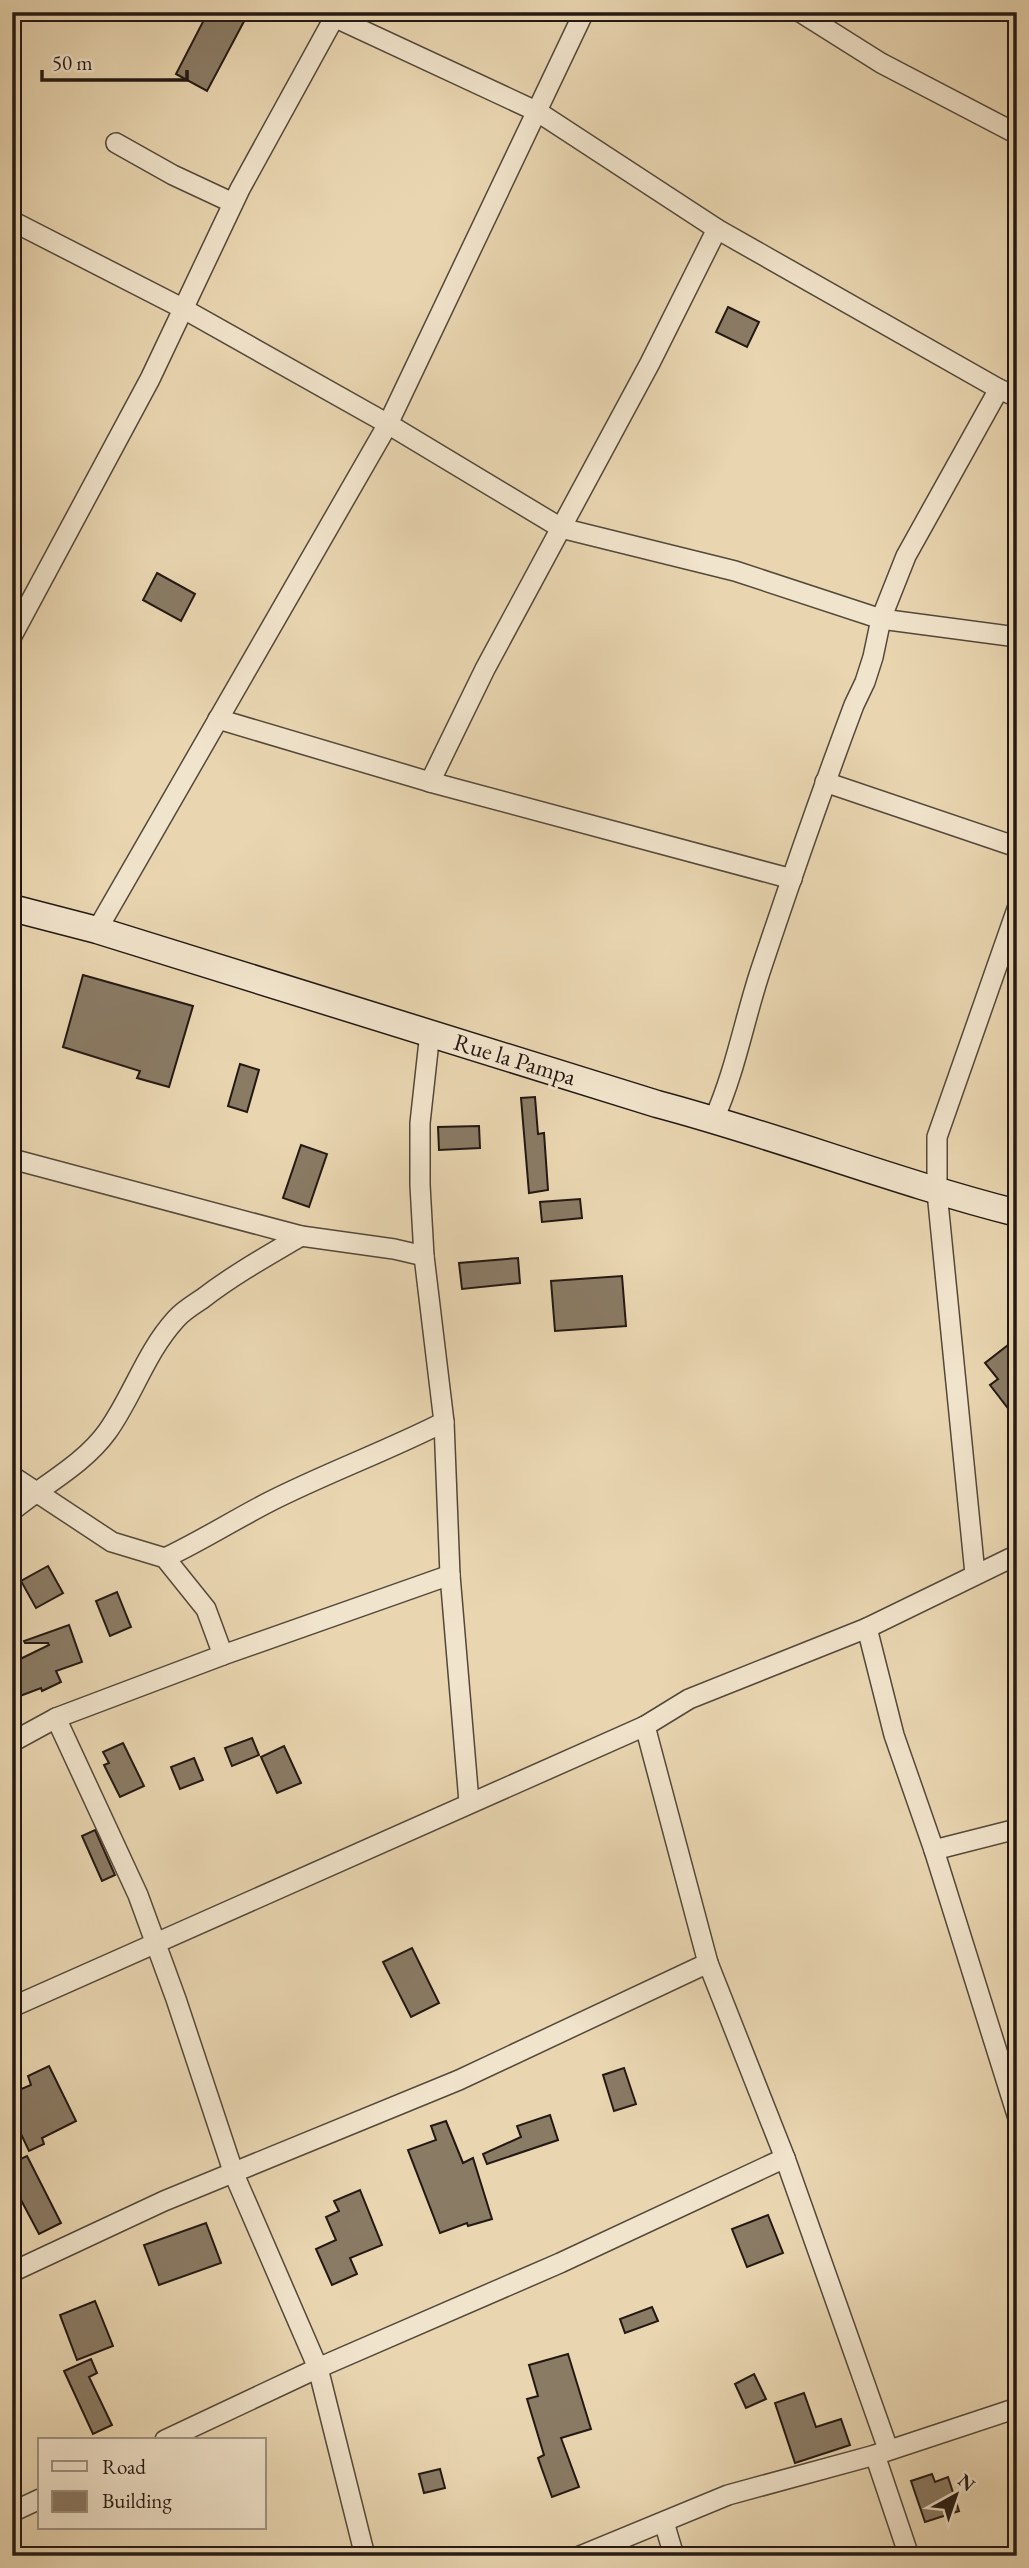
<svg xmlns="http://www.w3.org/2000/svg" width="1029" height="2568" font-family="'EB Garamond',serif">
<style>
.building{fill:#8a7b65;stroke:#231813;stroke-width:2}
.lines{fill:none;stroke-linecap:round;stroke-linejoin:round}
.street-casing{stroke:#54483a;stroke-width:22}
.secondary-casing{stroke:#231813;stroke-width:29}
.street{stroke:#f1e4cc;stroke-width:19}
.secondary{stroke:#f1e4cc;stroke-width:26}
.labels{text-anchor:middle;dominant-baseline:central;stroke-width:5;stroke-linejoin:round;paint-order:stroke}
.street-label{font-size:24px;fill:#231813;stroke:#f1e4cc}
</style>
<rect width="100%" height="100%" fill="#e9d6b1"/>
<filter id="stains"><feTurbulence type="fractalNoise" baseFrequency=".00286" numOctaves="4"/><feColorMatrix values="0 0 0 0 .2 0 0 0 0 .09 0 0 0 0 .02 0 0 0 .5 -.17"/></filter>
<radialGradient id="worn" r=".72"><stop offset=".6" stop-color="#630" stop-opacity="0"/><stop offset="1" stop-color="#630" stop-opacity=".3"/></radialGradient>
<!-- building -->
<g class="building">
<polygon points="208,12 249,12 207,91 176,74"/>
<polygon points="728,307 759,322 747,347 716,332"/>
<polygon points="157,573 195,594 181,621 143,600"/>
<polygon points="83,975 193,1006 169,1087 137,1078 140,1071 63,1047"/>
<polygon points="240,1064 259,1070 247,1112 228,1106"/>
<polygon points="535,1097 538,1134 544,1133 548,1190 529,1193 521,1098"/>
<polygon points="479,1126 480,1148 439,1150 438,1127"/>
<polygon points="301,1145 327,1154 309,1207 283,1198"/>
<polygon points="580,1199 582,1218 542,1222 540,1202"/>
<polygon points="518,1258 520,1283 462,1289 459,1263"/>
<polygon points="622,1276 626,1326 555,1331 551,1281"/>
<polygon points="1017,1338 1017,1420 990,1385 998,1379 985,1363"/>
<polygon points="48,1566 63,1593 36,1608 21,1581"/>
<polygon points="117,1592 131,1627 110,1636 96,1601"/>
<polygon points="69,1625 82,1662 56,1671 61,1682 42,1691 41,1688 12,1699 12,1663 49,1645 48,1643 25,1643 24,1641"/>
<polygon points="252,1738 259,1755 232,1766 225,1748"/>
<polygon points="123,1743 144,1786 120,1797 104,1765 109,1763 103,1752"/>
<polygon points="284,1746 301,1783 277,1793 261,1757"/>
<polygon points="194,1758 203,1780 180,1789 171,1767"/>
<polygon points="95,1830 115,1875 102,1881 82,1836"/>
<polygon points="412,1948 439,2003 411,2017 383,1962"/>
<polygon points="49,2066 76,2121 42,2138 44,2144 29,2151 12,2115 12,2093 31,2085 28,2076"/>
<polygon points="624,2068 636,2104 614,2111 603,2075"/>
<polygon points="550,2115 558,2140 487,2164 483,2154 521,2137 517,2126"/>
<polygon points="446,2121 463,2163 473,2158 492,2219 468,2226 467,2223 440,2233 408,2150 436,2140 431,2126"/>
<polygon points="27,2156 61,2223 39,2234 12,2183 12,2163"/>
<polygon points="360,2190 382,2245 350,2258 357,2274 332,2285 316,2249 336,2240 326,2217 339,2211 334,2201"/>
<polygon points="768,2215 783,2253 747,2267 732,2229"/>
<polygon points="206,2223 221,2263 159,2285 144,2245"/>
<polygon points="95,2301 113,2346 77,2360 60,2315"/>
<polygon points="652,2307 658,2321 625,2333 620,2319"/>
<polygon points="568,2354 591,2429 561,2438 579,2487 552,2497 538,2458 544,2455 527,2399 538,2396 529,2365"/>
<polygon points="91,2359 97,2373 89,2377 112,2425 93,2434 64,2371"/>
<polygon points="754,2374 766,2399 746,2408 735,2384"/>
<polygon points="804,2393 816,2427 841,2419 850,2445 795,2463 775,2403"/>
<polygon points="440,2469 445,2488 424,2493 419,2474"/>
<polygon points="932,2474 935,2482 948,2477 959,2511 925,2522 911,2481"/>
</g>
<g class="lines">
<defs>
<g id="street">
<polyline points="323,12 538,112 717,229 999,389 1017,397"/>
<polyline points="800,12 881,63 1017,134"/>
<polyline points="116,143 173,175 233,203"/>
<polyline points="12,221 182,308 388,424 561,528 735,571 881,619 1017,637"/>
<polyline points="12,636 150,379 240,189 334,18"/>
<polyline points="218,719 430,782 792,879"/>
<polyline points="430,782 485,669 650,363 717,229"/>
<polyline points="825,782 1017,847"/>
<polyline points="97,930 388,424 584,12"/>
<polyline points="430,1032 420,1123 420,1185 424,1256 444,1422 450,1575 469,1802"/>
<path d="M714 1119C735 1072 744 1021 760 972 790 882 821 793 854 705L865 682 873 657 881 619 906 556 999 389"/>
<polyline points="12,1159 301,1236 394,1249 424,1256"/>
<polyline points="12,1476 112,1542 165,1558 206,1609 223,1655 56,1718"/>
<path d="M12 1511C43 1485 83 1465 107 1432 133 1396 145 1353 176 1319 183 1311 193 1305 202 1299 233 1275 267 1256 301 1236"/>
<path d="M165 1558C201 1541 234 1520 269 1502 326 1473 387 1451 444 1422"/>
<polyline points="975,1574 937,1192 937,1137 1017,909"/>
<polyline points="867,1628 894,1735 934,1850 1017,2115"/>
<polyline points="223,1655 450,1575"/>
<polyline points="645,1726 708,1963 785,2158"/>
<polyline points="12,1742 56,1718 138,1895 176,1999 234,2174 318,2368 365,2556"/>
<polyline points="934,1850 1017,1829"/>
<polyline points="12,2007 645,1726 689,1699 867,1628 1017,1555"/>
<polyline points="12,2272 164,2201 459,2080 708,1963"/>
<polyline points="165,2440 318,2368 560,2263 785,2158 888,2449"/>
<polyline points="875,2455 909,2556"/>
<polyline points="12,2512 40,2499"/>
<polyline points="664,2522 674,2556"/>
<polyline points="580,2556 728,2495 875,2455 1017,2408"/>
</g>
<path id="secondary" d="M12 908 97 930 657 1104C778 1136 895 1182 1017 1213"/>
</defs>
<!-- street casing -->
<use href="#street" class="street-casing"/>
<!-- secondary casing -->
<use href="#secondary" class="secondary-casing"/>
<!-- street -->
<use href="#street" class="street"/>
<!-- secondary -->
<use href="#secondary" class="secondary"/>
</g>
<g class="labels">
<!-- street labels -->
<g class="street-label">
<text transform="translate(515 1059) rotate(17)">Rue la Pampa</text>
</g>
</g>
<!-- margin -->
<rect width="1029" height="2568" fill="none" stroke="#e9d6b1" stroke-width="42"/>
<rect x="14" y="14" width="1001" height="2540" fill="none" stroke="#231813" stroke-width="3.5"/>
<rect x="21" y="21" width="987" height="2526" fill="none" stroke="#231813" stroke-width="2"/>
<!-- legend -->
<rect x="38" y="2438" width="228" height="91" fill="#f1e4cc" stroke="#9f9282" stroke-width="2"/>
<rect x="52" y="2461" width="35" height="10" fill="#f1e4cc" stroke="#9f9282" stroke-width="2"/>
<text x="102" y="2474" font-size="21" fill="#231813">Road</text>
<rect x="52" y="2491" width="35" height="21" fill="#8a7b65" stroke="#9f9282" stroke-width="2"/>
<text x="102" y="2508" font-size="21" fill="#231813">Building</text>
<!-- north arrow -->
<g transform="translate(956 2495) rotate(40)" stroke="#f1e4cc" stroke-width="5" paint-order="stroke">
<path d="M0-5L12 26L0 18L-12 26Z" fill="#231813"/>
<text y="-10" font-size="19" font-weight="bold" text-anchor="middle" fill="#231813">N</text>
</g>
<!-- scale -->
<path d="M42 70v10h145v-10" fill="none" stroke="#231813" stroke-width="3.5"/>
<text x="52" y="70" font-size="21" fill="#231813" stroke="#f1e4cc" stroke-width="5" paint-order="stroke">50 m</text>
<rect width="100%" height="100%" filter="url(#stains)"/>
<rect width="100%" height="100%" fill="url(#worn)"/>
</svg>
